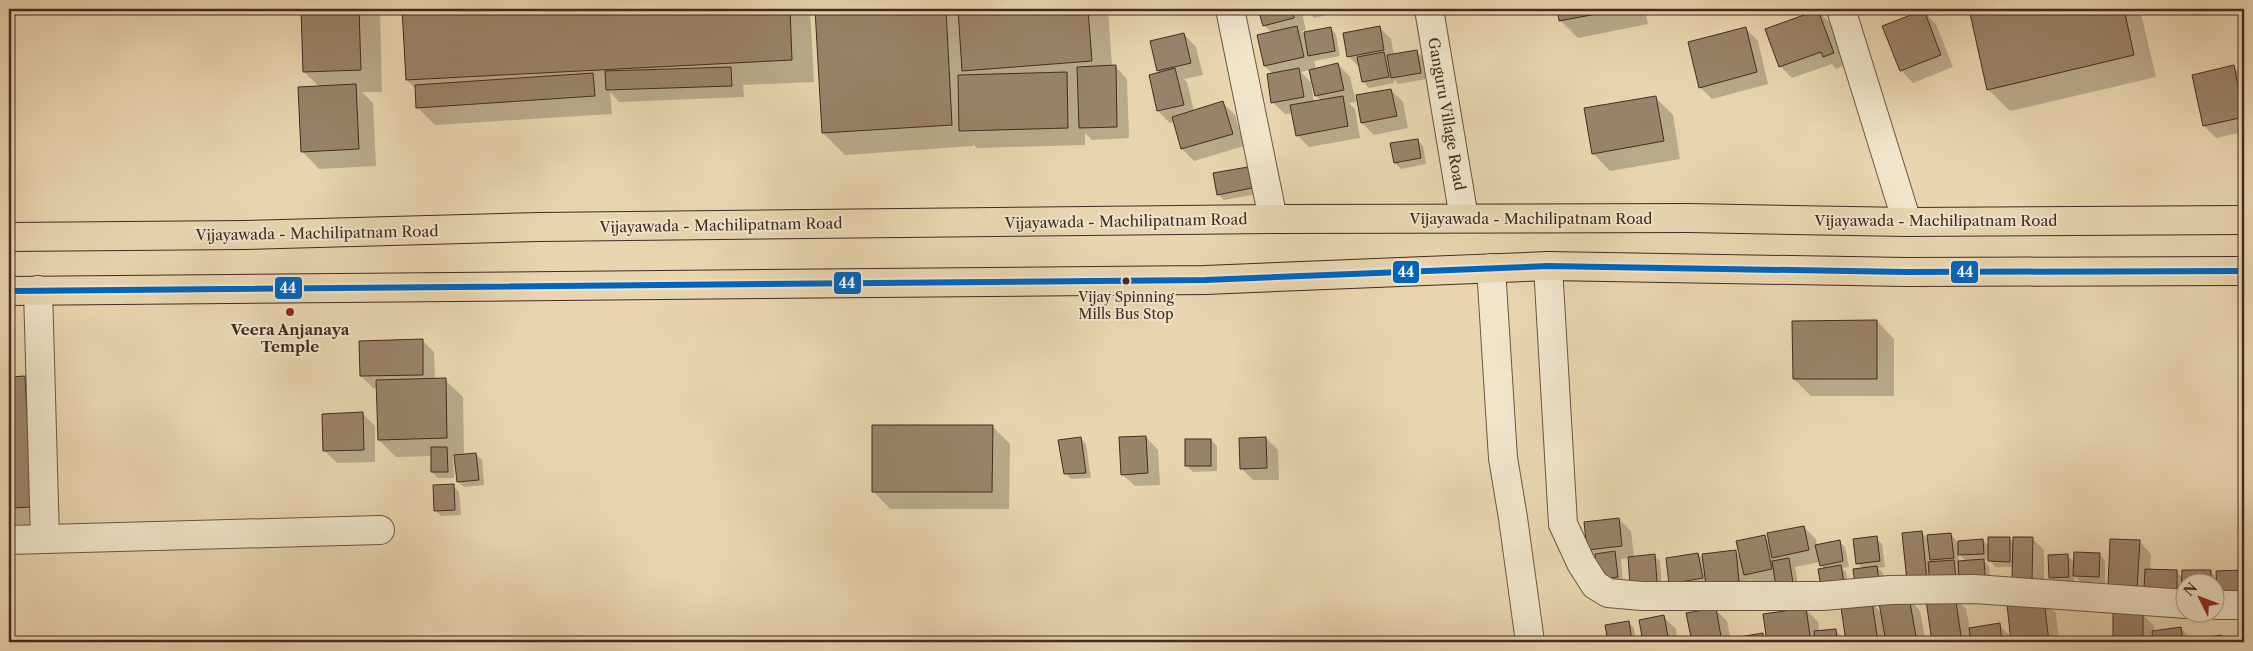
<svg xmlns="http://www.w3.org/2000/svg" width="2253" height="651" font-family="'Libre Caslon Text',serif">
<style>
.shadow{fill:#0003;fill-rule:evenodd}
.building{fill:#99836b;stroke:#432b21}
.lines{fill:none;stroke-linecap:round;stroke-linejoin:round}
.minor-casing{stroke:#6c5644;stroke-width:30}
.highway-casing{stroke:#432b21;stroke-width:30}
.minor{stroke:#f0e4cb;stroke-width:28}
.highway{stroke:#e8d5af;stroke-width:28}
.bus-1-casing{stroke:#f0e4cb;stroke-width:10}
.bus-1{stroke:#0065bd;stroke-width:6}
.bus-dot{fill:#432b21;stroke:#f0e4cb;stroke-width:2}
.poi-dot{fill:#8f2418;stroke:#f0e4cb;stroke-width:2}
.labels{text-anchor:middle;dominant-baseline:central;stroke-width:4;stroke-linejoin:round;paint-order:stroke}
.bus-label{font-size:14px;fill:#432b21;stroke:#f0e4cb}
.street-label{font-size:15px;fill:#432b21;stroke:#f0e4cb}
.poi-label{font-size:15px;font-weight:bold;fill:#432b21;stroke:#f0e4cb}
.line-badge{stroke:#f0e4cb;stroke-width:2}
.badge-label{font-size:14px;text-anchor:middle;font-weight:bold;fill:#fff}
</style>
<rect width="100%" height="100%" fill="#e8d5af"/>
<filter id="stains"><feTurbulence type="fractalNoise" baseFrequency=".004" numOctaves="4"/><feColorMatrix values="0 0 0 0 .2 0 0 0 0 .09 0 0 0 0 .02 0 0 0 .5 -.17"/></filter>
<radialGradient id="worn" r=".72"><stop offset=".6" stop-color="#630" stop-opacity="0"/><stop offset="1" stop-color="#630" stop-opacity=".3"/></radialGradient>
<!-- shadow -->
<g class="shadow">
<polygon points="302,9 380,9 382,92 362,92 373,103 376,166 319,169 302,151 320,87 304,72"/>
<polygon points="404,9 810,9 814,82 743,85 744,97 619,102 610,92 612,114 435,125 418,108 416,89 407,80"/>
<polygon points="816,9 1108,9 1112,67 1115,66 1127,79 1129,138 1092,140 1085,133 1085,145 977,148 973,144 973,146 845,155 823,133"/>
<polygon points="1143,9 1170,9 1149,15"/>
<path d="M1260 9H1301L1306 30 1301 31 1306 36 1330 28 1336 34 1340 56 1314 61 1316 69 1338 64 1350 77 1356 102 1349 103 1355 109 1360 138 1309 147 1297 135 1293 113 1285 114 1272 102 1273 74 1265 66 1272 33 1264 25ZM1310 70 1316 96 1321 101 1314 102 1311 82 1301 72Z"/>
<polygon points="1307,9 1336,9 1326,11 1327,15 1314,18"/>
<polygon points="1558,9 1645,9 1648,24 1578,38 1560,20"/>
<polygon points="1970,9 2140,9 2156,77 2010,111 1988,89"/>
<polygon points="1818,11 1830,23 1845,65 1836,69 1832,64 1792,78 1780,66"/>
<polygon points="1923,11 1936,24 1953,67 1913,83 1901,70"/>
<polygon points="1379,27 1391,39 1394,55 1416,51 1422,57 1426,79 1398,84 1394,79 1394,83 1369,88 1363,82 1361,69 1348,56"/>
<polygon points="1746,29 1758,41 1768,84 1712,99 1700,87"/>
<polygon points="1184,34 1196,47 1203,75 1184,79 1187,82 1194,111 1223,103 1235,115 1244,146 1194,161 1182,149 1174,122 1170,123 1158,111 1161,73 1158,70"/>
<polygon points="2234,67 2244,77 2244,132 2216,138 2204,126"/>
<polygon points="1391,90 1403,102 1408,128 1374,135 1362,123"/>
<polygon points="1655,97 1673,115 1680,159 1610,171 1593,153"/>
<polygon points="1417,140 1423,146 1426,164 1401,169 1395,163"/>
<polygon points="1248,168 1254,174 1257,194 1224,200 1218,194"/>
<polygon points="1877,321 1894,339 1894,396 1811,396 1794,379"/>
<polygon points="422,340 434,352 435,380 445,380 463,397 464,455 476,454 482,460 484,485 464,487 458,482 455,456 453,456 454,478 438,478 432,472 432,456 396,457 379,440 378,388 373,388 361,376"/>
<polygon points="25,377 47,399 53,528 9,531 9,378"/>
<polygon points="363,414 375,426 375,462 337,463 325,451"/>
<polygon points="992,426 1010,444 1009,509 890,509 873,491"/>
<polygon points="1146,437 1158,450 1160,485 1135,486 1122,474"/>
<polygon points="1081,438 1086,444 1091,478 1071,479 1065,473"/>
<polygon points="1266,438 1278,450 1279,480 1253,480 1241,468"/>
<polygon points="1211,440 1217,446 1217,471 1193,472 1187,466"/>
<polygon points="453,486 459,492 461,515 441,516 435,510"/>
<polygon points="1619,519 1631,531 1634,557 1654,556 1660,561 1662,588 1637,590 1629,558 1621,559 1623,583 1605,585 1596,557 1588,549"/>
<polygon points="1804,527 1816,539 1817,546 1839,541 1845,547 1849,567 1842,568 1846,572 1849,589 1824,569 1820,562 1795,567 1799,589 1757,587 1749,579 1751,593 1671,583 1698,554 1704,560 1735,552 1741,557 1764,536 1770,542"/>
<path d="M1921 532 1929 540 1951 534 1957 542 1983 540 1989 547 2010 539 2014 543 2032 538 2044 550V590L2013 578 2014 567H1995L1989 559 1983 560 1989 566 1990 582 1921 593ZM1958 553 1966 561 1959 562Z"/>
<polygon points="1876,538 1882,544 1885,567 1878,568 1883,573 1885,587 1857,563"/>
<polygon points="2139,541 2151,554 2150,571 2177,572 2183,578 2210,571 2217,579 2243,571 2244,597 2224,597 2216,590 2216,598 2216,584 2186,584 2186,595 2121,599"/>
<polygon points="2099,554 2105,560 2105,583 2081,582 2074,575 2074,583 2057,584 2051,578 2067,555 2075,563"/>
<polygon points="1954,597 1966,609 1970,629 1999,625 2011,637 2044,601 2056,613 2059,642 1934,642 1928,601"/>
<polygon points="1908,598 1920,611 1926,642 1847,642 1842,608 1872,603 1882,614"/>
<polygon points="1715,609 1727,621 1731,642 1693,642 1688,614"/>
<polygon points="1805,609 1818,622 1819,632 1835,630 1841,636 1842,642 1735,642 1735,639 1762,634 1768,639"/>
<polygon points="2142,614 2154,626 2154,632 2181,628 2193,642 2114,642 2114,615"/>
<polygon points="1664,617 1676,629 1678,642 1645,642 1641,621"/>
<polygon points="1628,622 1634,628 1636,642 1609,642 1606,626"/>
<polygon points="2221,636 2227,642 2200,642 2199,640"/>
</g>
<!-- building -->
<g class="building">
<polygon points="301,9 359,9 361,70 303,72"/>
<polygon points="402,9 790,9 792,60 406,80"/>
<polygon points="815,9 946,9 952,125 822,133"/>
<polygon points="958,9 1088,9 1092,61 962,71"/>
<polygon points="1258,9 1292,9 1294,18 1263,26"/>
<polygon points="1557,9 1623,9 1559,21"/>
<polygon points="1969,9 2124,9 2134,55 1987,90"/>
<polygon points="1818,10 1834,53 1823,57 1821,52 1779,67 1765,29"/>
<polygon points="1924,10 1941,55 1900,71 1882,26"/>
<polygon points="1297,26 1304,57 1264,66 1257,35"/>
<polygon points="1380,26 1384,50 1347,57 1343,33"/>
<polygon points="1331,27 1335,51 1308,56 1304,32"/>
<polygon points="1746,27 1757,72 1699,88 1688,42"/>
<polygon points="1184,33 1191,63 1157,71 1150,41"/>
<polygon points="1417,50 1421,73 1391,78 1387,55"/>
<polygon points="1384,52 1389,77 1362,82 1357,57"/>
<polygon points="1338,63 1344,90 1315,96 1309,70"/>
<polygon points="1116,65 1117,127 1079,128 1077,67"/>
<polygon points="2234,65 2244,117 2203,126 2192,75"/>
<polygon points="731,67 732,86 606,90 605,71"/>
<polygon points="1175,68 1184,105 1157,111 1149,75"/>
<polygon points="1299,68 1304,97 1271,103 1267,74"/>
<polygon points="1067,72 1068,128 959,131 958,75"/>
<polygon points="593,73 595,96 416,108 415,85"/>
<polygon points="356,84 359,149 301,152 298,87"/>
<polygon points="1391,89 1397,116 1361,123 1356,95"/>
<polygon points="1343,96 1348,126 1296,136 1290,105"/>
<polygon points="1656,96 1664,141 1592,154 1584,108"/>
<polygon points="1223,101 1233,134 1181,149 1172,117"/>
<polygon points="1418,139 1421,158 1394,163 1390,143"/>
<polygon points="1248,167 1252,188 1217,195 1213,173"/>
<polygon points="1877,320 1877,379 1793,379 1792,321"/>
<polygon points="423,339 423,375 360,376 359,341"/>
<polygon points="25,376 32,507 9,508 9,377"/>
<polygon points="446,378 447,438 378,440 376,380"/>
<polygon points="363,412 364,450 323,451 322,414"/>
<polygon points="872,425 993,425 992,492 872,492"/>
<polygon points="1146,436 1148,473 1121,475 1119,437"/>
<polygon points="1081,437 1086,473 1064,474 1058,440"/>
<polygon points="1266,437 1267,468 1240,469 1239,438"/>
<rect x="1185" y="439" width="26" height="27"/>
<polygon points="431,447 447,447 448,472 431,472"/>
<polygon points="476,453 479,480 457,482 454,455"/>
<polygon points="454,484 455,510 434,511 433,485"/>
<polygon points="1619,518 1622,546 1587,550 1584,522"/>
<polygon points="1804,526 1809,550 1772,558 1767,533"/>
<polygon points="1922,531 1927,580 1907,581 1902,533"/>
<polygon points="1951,533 1954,558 1930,560 1927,535"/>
<polygon points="1765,535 1772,569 1744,575 1736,541"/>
<polygon points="1877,536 1880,561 1856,564 1853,539"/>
<polygon points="1988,537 2010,537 2010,562 1988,561"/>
<polygon points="2013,537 2033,537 2032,579 2012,579"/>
<polygon points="1983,539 1984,554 1958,555 1958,541"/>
<polygon points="2110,539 2140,540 2137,589 2108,587"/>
<polygon points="1840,540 1843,561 1820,566 1815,545"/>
<polygon points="1736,550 1739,581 1706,585 1702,554"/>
<polygon points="1615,551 1618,577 1597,580 1595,554"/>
<polygon points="2074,552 2100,553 2099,577 2073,576"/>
<polygon points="1698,553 1703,578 1669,584 1666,558"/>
<polygon points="1655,554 1657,582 1630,584 1628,557"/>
<polygon points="2068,554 2069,577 2049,578 2048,555"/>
<polygon points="1789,558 1793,583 1776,586 1772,561"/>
<polygon points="1984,559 1985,576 1959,578 1958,561"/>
<polygon points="1954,560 1956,580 1930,583 1928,562"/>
<polygon points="1841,565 1844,583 1821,587 1818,569"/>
<polygon points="1877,566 1879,581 1855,584 1853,569"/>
<polygon points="2145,569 2177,570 2177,591 2144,590"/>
<polygon points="2182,570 2211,570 2211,584 2186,584 2186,593 2181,593"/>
<polygon points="2243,570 2244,591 2217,592 2216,571"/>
<polygon points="1955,596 1962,642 1932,642 1926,600"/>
<polygon points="1909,597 1917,642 1886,642 1879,603"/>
<polygon points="2044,600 2049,642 2011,642 2007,604"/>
<polygon points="1872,602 1878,642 1846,642 1841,607"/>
<polygon points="1716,608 1722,642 1692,642 1686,613"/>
<polygon points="1806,608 1811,642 1767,642 1763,614"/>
<rect x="2113" y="613" width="30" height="29"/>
<polygon points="1664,615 1669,642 1643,642 1639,620"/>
<polygon points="1629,621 1632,641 1608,642 1605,625"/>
<polygon points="2000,623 2002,642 1971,642 1969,628"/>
<polygon points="2181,627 2183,642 2153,642 2152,631"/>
<polygon points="1836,629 1837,642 1815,642 1814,631"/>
<polygon points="1763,633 1764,642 1734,642 1733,638"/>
<polygon points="2221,635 2222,642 2198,642 2198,639"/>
</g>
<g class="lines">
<defs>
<g id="minor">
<polyline points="1230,9 1273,219"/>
<polyline points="1429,9 1464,218"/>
<polyline points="1841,9 1907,222"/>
<polyline points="1548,266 1563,524 1581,563 1595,585 1608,593 1642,596 1823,596 1890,590 1975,589 2186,604"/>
<polyline points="1491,268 1503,458 1513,518 1530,642"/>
<polyline points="38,290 45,539"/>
<polyline points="9,540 380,530"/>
<polyline points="2216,605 2244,605"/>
</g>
<g id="highway">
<polyline points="9,237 243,235 540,227 1273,219 1688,218 1907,222 2244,220"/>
<polyline points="9,291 1205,280 1548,266 1906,272 2244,271"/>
</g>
</defs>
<!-- minor casing -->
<use href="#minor" class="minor-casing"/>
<!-- highway casing -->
<use href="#highway" class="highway-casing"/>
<!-- minor -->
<use href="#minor" class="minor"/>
<!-- highway -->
<use href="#highway" class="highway"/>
<defs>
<polyline id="bus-1" points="9,291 1205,280 1548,266 1906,272 2244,271"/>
</defs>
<!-- bus-1 casing -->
<use href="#bus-1" class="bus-1-casing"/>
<!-- bus-1 -->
<use href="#bus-1" class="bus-1"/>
</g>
<!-- markers -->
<circle class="bus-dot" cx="1126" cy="281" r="4.5"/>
<circle class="poi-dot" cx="290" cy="312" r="5"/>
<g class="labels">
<!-- bus labels -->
<g class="bus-label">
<text x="1126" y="297">Vijay Spinning<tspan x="1126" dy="17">Mills Bus Stop</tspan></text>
</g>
<!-- street labels -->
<g class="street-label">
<text transform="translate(1447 114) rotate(80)">Ganguru Village Road</text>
<text x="1531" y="218">Vijayawada - Machilipatnam Road</text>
<text x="1936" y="220">Vijayawada - Machilipatnam Road</text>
<text transform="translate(1126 221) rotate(-1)">Vijayawada - Machilipatnam Road</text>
<text transform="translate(721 225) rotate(-1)">Vijayawada - Machilipatnam Road</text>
<text transform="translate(317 233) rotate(-1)">Vijayawada - Machilipatnam Road</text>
</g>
<!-- poi labels -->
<g class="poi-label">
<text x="290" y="329">Veera Anjanaya<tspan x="290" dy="17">Temple</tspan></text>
</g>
</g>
<g class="line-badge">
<rect x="1392" y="260" width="28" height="24" rx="5" fill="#0065bd"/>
<rect x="1950" y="260" width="29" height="24" rx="5" fill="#0065bd"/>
<rect x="833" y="271" width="29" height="24" rx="5" fill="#0065bd"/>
<rect x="274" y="276" width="29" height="24" rx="5" fill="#0065bd"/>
</g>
<g class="badge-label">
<text x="1406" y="277">44</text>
<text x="1965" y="277">44</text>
<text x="847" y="288">44</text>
<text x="288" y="293">44</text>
</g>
<!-- margin -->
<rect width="2253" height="651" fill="none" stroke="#e8d5af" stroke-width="30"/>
<rect x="10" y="10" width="2233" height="631" fill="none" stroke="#432b21" stroke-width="2.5"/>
<rect x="15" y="15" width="2223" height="621" fill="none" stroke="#432b21"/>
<!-- north arrow -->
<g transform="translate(2200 598) rotate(312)"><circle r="24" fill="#f0e4cb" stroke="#ab9a87"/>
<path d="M0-4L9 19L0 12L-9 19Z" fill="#8f2418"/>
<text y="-8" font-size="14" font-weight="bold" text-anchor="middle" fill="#432b21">N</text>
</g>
<rect width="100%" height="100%" filter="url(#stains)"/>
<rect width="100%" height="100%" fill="url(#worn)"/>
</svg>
